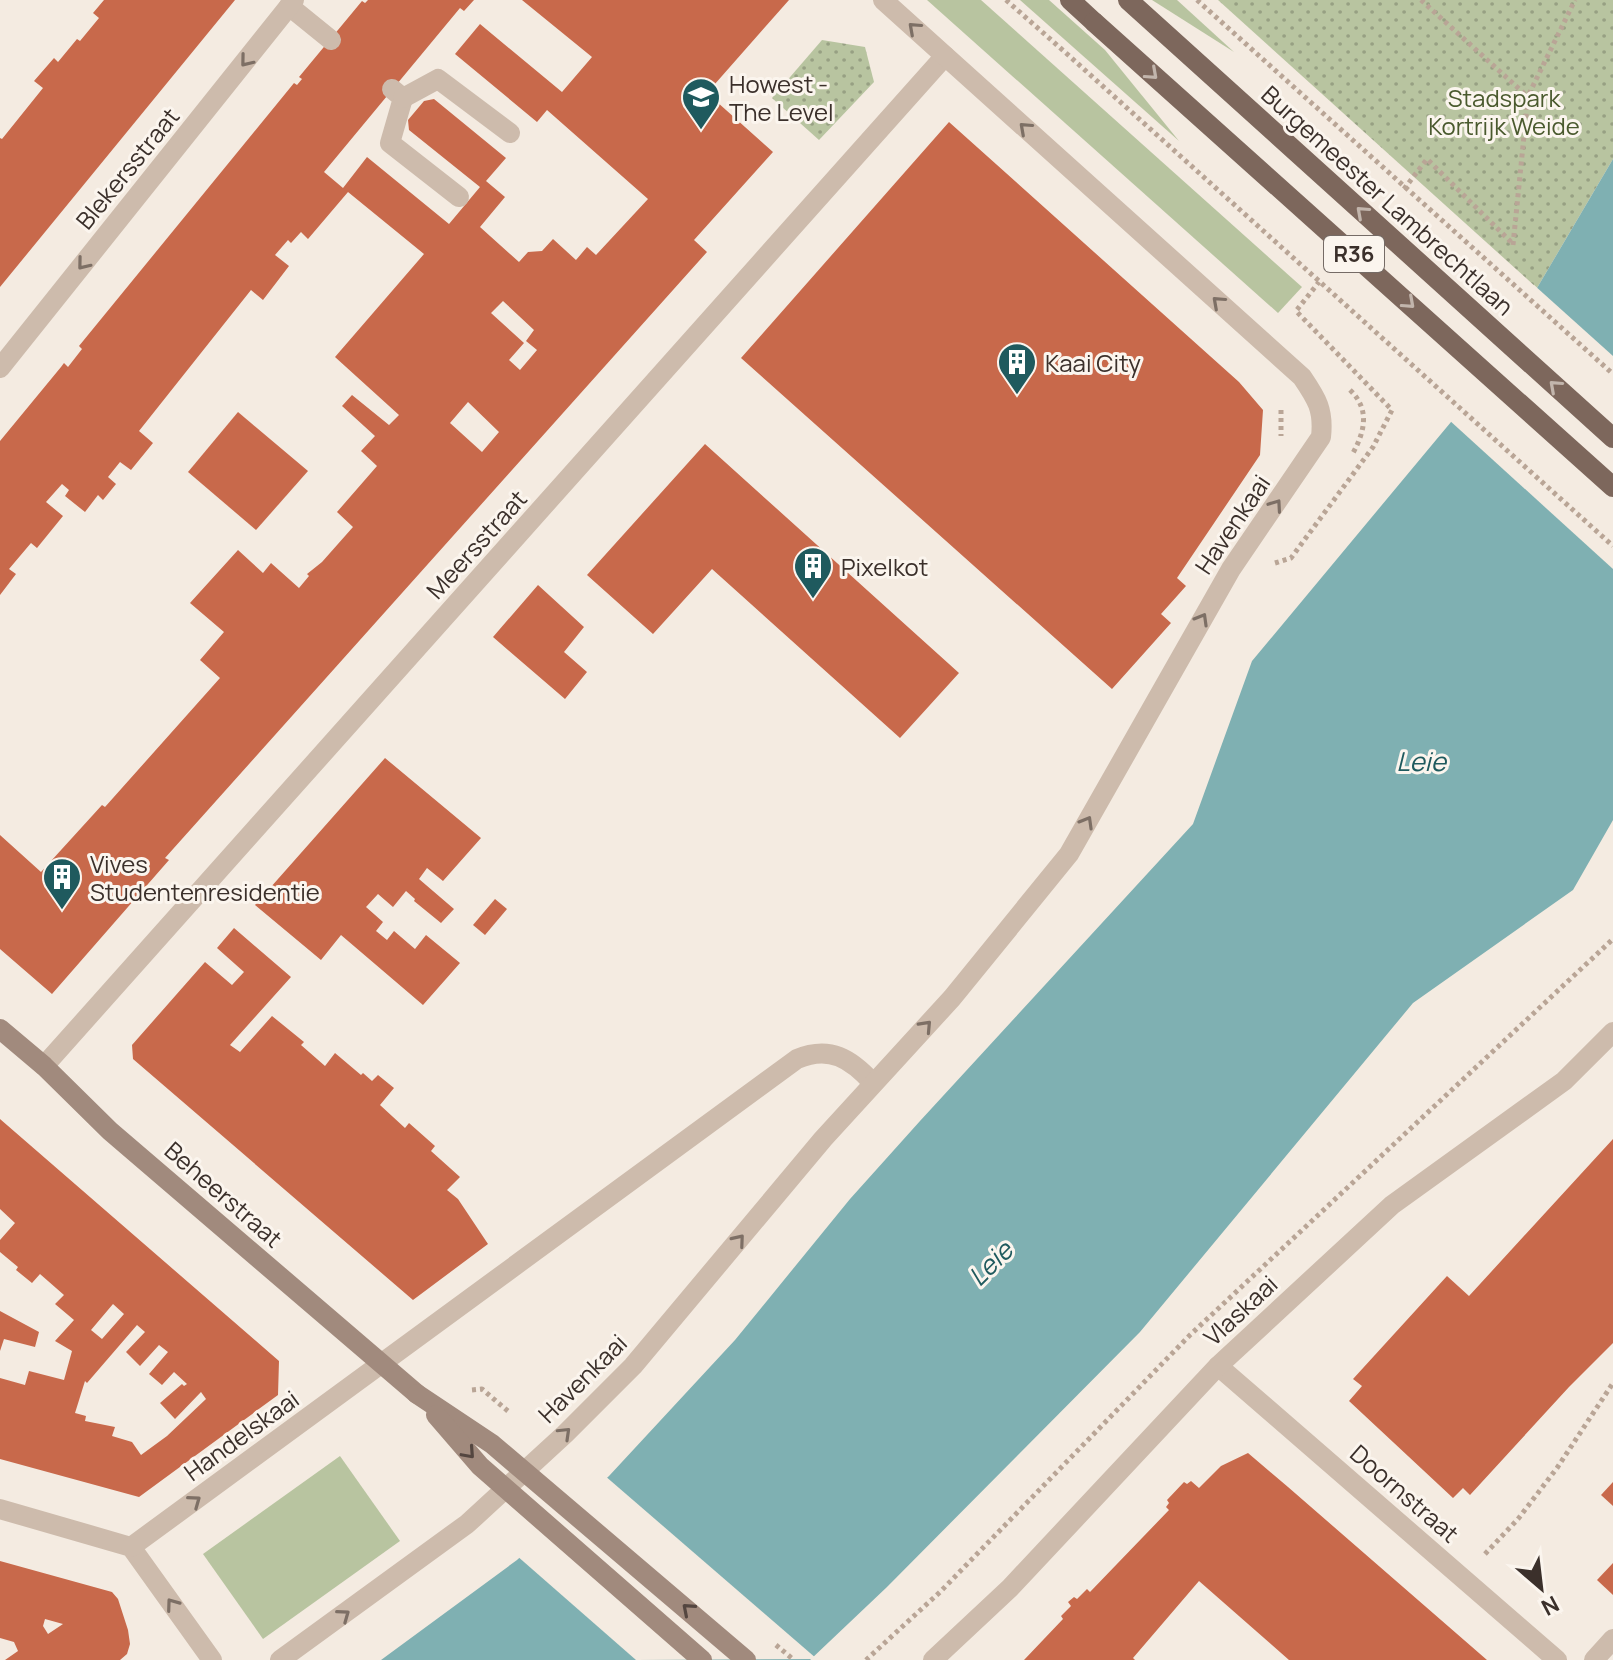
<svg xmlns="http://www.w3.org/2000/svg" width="1613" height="1660" font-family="Manrope,sans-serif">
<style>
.grass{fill:#b8c4a0}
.park{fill:url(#park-dots)}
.water{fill:#7fb0b2}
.pier{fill:#f4ebe1}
.building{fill:#c8694b;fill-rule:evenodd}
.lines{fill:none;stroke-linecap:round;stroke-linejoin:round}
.path{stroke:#b9a596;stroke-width:5;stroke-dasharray:4 4;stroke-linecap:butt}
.lane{stroke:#cdbbac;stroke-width:20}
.street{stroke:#cdbbac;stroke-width:20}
.secondary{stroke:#a18a7d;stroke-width:20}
.primary{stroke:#7d675c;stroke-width:20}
.path-bridge{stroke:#b9a596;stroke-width:5;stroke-dasharray:4 4;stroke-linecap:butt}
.secondary-bridge{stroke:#a18a7d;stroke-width:20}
.primary-bridge{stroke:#7d675c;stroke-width:20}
.oneway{stroke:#7d6f65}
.oneway2{stroke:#c2b5ac}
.oneway3{stroke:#544640}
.labels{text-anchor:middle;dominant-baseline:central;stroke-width:6;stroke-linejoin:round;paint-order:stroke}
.shield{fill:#fbf5ee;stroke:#756b66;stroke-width:2}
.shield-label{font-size:22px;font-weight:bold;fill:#3b302b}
.poi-label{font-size:24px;fill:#3b302b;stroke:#fbf5ee;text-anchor:start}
.park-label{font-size:24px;fill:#4a5a2e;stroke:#fbf5ee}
.street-label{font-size:24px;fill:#3b302b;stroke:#fbf5ee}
.water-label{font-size:26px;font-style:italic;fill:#1f5a5e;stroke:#fbf5ee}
</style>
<defs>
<pattern id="park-dots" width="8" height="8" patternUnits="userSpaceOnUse" patternTransform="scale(2)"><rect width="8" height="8" fill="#b8c4a0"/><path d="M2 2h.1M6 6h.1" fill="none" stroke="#97a083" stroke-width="1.8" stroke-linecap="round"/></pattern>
</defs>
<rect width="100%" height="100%" fill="#f4ebe1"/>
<!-- grass -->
<g class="grass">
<polygon points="927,0 981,0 1302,287 1278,313"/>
<polygon points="1020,0 1049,0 1105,50 1179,141"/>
<polygon points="1152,0 1177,0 1234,52"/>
<polygon points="340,1456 400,1541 263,1639 203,1554"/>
</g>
<!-- park -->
<g class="park">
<polygon points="1218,0 1613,0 1613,159 1537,288"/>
<polygon points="822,40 865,47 874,82 819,140 772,98"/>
</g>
<!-- water -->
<polygon class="water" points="1613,159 1613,820 1573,890 1413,1003 1140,1332 887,1587 810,1660 381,1660 517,1560 609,1476 735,1340 850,1199 920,1121 1193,824 1252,661 1451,422 1537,288"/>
<!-- pier -->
<g class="pier">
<polygon points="1534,285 1613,356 1613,569 1448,419"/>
<polygon points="604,1475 817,1659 636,1660 516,1555"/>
</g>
<!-- building -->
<g class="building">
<polygon points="104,0 235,0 0,287 0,138 2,139 43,88 34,81 54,58 58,62 77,39 80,41 99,18 93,13"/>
<path d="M368 0H474L464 11 460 8 324 172 343 188 367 157 449 224 480 187 409 130 408 120 424 101 434 99 506 158 486 181 505 197 480 227 519 262 528 252 542 251 553 239 576 260 587 247 596 255 648 199 547 110 537 122 455 54 480 24 562 92 592 57 522 0H789L707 93 773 152 694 240 707 252 165 858 169 860 52 994 0 949V835L41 872 92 816 102 805 105 807 220 678 200 660 224 632 190 603 238 550 263 573 271 563 299 588 309 576 307 574 322 562 353 527 337 512 377 466 361 451 375 436 342 406 352 395 389 425 399 415 335 357 424 254 348 192 308 239 301 232 291 243 288 240 275 255 289 266 263 300 251 290 139 431 153 443 131 470 120 462 108 477 116 484 103 500 98 495 85 512 65 496 69 490 62 484 46 502 63 516 37 548 31 543 9 569 16 574 0 595V441L61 367 64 363 68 367 82 349 79 346 294 83 297 85 302 79 299 77 362 1 365 3ZM503 301 534 330 526 341 537 350 520 370 509 360 524 343 491 313ZM468 402 499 432 482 452 450 423Z"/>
<polygon points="949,122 1239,382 1263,410 1260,455 1177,578 1186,586 1161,614 1171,623 1112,689 741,358"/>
<polygon points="238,412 308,471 256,530 188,472"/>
<polygon points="705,444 959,673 900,738 712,569 653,634 587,575"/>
<polygon points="538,585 584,627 564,652 587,672 565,699 493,637"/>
<polygon points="385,758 481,838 443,881 427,868 419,879 454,909 441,923 414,901 415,899 406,891 393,907 378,894 366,907 383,922 376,931 387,940 394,931 415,949 426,935 460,963 423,1005 341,935 321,960 255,905"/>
<polygon points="495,899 507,909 485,935 473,925"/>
<polygon points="234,928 291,977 230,1045 240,1052 272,1016 304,1042 301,1045 325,1066 335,1053 361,1075 363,1073 372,1081 378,1075 394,1088 380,1105 405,1128 409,1123 435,1146 431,1151 460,1177 447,1190 458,1199 488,1244 413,1300 133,1059 132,1045 205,962 232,985 244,972 217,948"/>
<path d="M0 1119 279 1361 278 1395 139 1497 0 1459V1378L25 1385 29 1371 64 1380 72 1351 55 1341 74 1320 55 1304 64 1295 40 1274 32 1283 16 1270 18 1267 0 1252V1240L15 1223 0 1209ZM113 1304 124 1314 102 1339 91 1330ZM137 1325 145 1332 126 1352 140 1366 159 1345 168 1352 149 1374 162 1385 174 1372 187 1384 184 1386 182 1384 160 1403 175 1419 201 1392 206 1399 167 1436 141 1455 132 1442 112 1436 115 1427 85 1421 86 1416 75 1413 85 1381 87 1383Z"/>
<polygon points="1613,1139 1613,1343 1569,1387 1470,1495 1463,1488 1453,1498 1349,1401 1362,1386 1353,1379 1447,1276 1469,1296"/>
<polygon points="0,1311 39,1332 35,1347 4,1339 0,1351"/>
<polygon points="1248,1453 1288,1487 1487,1660 1289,1660 1199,1581 1133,1658 1135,1660 1024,1660 1063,1619 1061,1616 1071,1606 1068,1602 1074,1597 1077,1599 1087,1589 1090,1592 1169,1510 1166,1507 1169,1503 1167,1500 1184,1482 1187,1484 1191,1481 1199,1488 1221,1466"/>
<polygon points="1613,1482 1613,1506 1601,1495"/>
<path d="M0 1561 112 1592 118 1599 128 1630 130 1644 127 1654 120 1660H5L18 1651 14 1642 0 1638ZM45 1619 63 1624 48 1634 43 1626Z"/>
<polygon points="1613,1563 1613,1595 1597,1580"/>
</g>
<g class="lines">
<!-- path -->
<g class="path">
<polyline points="1006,0 1066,53"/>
<polyline points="1421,0 1527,96"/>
<polyline points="1404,189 1427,159 1513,244"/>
<polyline points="1513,245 1528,96 1575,0"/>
<path d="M1350 390C1370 409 1365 431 1353 453"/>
<polyline points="1281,410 1281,436"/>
<polyline points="1275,563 1291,558 1373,447 1392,410 1296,311 1319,282"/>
<polyline points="1485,1554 1518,1519 1557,1468 1613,1383"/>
<polyline points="866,1660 940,1592 1190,1335 1613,939"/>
</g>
<!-- lane -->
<g class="lane">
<polyline points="289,6 331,40"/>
<polyline points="392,89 403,98 390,143 459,197"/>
<polyline points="403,98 438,79 510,133"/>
<polyline points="1594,1660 1613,1639"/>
</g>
<!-- street -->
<g class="street">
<polyline points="0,368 294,0"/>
<polyline points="44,1066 945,56"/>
<polyline points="1218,1366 1557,1660"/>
<polyline points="0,1509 131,1547 212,1660"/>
<path d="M131 1547 797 1059C830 1045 851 1059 873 1083"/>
<path d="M280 1660 467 1524 565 1434 633 1366 823 1139 952 998 1069 854 1231 569 1321 437C1324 410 1317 399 1302 377L883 0"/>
<polyline points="933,1660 1010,1588 1218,1366 1392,1205 1564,1081 1613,1032"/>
</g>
<!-- secondary -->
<polyline class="secondary" points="0,1029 44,1066 110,1131 417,1394"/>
<!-- primary -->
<polyline class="primary" points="1070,0 1094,22"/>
<!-- path-bridge -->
<g class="path-bridge">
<polyline points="1197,0 1613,374"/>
<polyline points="1066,53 1613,546"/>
<polyline points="472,1390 482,1389 509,1412"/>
<polyline points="776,1645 794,1660"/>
</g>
<!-- secondary-bridge -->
<g class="secondary-bridge">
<polyline points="417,1394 492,1444 746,1660"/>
<polyline points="436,1415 480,1466 702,1660"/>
</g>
<!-- primary-bridge -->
<g class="primary-bridge">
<polyline points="1128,0 1613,438"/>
<polyline points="1094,22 1613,487"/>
</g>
</g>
<!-- one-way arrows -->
<defs><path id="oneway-chevron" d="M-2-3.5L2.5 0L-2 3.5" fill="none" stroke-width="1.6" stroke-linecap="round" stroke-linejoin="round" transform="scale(2)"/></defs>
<g class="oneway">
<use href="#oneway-chevron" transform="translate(914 28) rotate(-138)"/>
<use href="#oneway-chevron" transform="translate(246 61) rotate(129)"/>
<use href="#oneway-chevron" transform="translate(1025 128) rotate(-138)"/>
<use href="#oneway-chevron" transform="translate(83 264) rotate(129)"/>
<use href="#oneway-chevron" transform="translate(1218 302) rotate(-138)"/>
<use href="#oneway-chevron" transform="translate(1276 505) rotate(-55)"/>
<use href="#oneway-chevron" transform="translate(1202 619) rotate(-60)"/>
<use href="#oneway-chevron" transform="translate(1087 822) rotate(-60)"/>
<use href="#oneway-chevron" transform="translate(926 1026) rotate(-47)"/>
<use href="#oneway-chevron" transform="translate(739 1240) rotate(-50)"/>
<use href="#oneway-chevron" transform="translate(565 1433) rotate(-44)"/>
<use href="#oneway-chevron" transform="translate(195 1501) rotate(-36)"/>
<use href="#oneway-chevron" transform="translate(172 1604) rotate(-126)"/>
<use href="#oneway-chevron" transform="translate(344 1615) rotate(-36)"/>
</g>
<g class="oneway2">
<use href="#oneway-chevron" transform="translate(1152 74) rotate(42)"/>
<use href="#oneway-chevron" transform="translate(1362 212) rotate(-138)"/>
<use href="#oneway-chevron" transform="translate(1409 303) rotate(42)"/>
<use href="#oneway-chevron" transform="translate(1555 386) rotate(-138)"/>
</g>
<g class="oneway3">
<use href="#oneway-chevron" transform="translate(469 1453) rotate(48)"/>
<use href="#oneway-chevron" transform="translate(688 1609) rotate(-139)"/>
</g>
<!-- icons -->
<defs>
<symbol id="university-pin" viewBox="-11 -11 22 30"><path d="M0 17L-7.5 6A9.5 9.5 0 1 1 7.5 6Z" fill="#1f5a5e" stroke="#fbf5ee"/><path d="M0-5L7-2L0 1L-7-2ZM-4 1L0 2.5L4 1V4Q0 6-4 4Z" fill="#fff"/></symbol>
<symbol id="building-pin" viewBox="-11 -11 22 30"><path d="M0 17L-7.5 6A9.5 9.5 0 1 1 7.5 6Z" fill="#1f5a5e" stroke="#fbf5ee"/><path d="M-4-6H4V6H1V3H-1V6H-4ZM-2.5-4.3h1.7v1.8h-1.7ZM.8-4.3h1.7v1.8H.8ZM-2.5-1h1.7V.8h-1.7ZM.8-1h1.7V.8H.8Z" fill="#fff"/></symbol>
</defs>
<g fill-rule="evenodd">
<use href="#university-pin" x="679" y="75" width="44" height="60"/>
<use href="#building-pin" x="995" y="340" width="44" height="60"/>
<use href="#building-pin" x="791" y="544" width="44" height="60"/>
<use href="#building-pin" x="40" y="855" width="44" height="60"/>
</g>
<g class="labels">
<!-- shield labels -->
<rect class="shield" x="1324" y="236" width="60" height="36" rx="6"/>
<g class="shield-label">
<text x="1354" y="254">R36</text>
</g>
<!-- poi labels -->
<g class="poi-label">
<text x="729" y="83">Howest -<tspan x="729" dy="28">The Level</tspan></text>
<text x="1045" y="362">Kaai City</text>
<text x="841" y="566">Pixelkot</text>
<text x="90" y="863">Vives<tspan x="90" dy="28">Studentenresidentie</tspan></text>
</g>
<!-- park labels -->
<g class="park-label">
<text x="1504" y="97">Stadspark<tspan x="1504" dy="28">Kortrijk Weide</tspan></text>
</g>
<!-- street labels -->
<g class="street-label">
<text transform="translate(127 168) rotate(-51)">Blekersstraat</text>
<text transform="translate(1388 200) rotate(42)">Burgemeester Lambrechtlaan</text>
<text transform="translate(1232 524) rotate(-56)">Havenkaai</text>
<text transform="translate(476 544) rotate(-48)">Meersstraat</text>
<text transform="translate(224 1194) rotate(41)">Beheerstraat</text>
<text transform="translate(1240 1310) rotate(-43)">Vlaskaai</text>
<text transform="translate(582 1378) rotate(-45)">Havenkaai</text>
<text transform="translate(241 1435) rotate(-36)">Handelskaai</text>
<text transform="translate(1405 1493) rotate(41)">Doornstraat</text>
</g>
<!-- water labels -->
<g class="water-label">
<text x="1421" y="761">Leie</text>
<text transform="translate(990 1263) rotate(-45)">Leie</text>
</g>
</g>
<!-- north arrow -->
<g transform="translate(1541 1588) rotate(152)" stroke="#fbf5ee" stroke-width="6" paint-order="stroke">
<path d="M0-6L14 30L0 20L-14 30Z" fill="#3b302b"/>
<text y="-12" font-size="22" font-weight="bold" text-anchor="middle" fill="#3b302b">N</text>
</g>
</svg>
